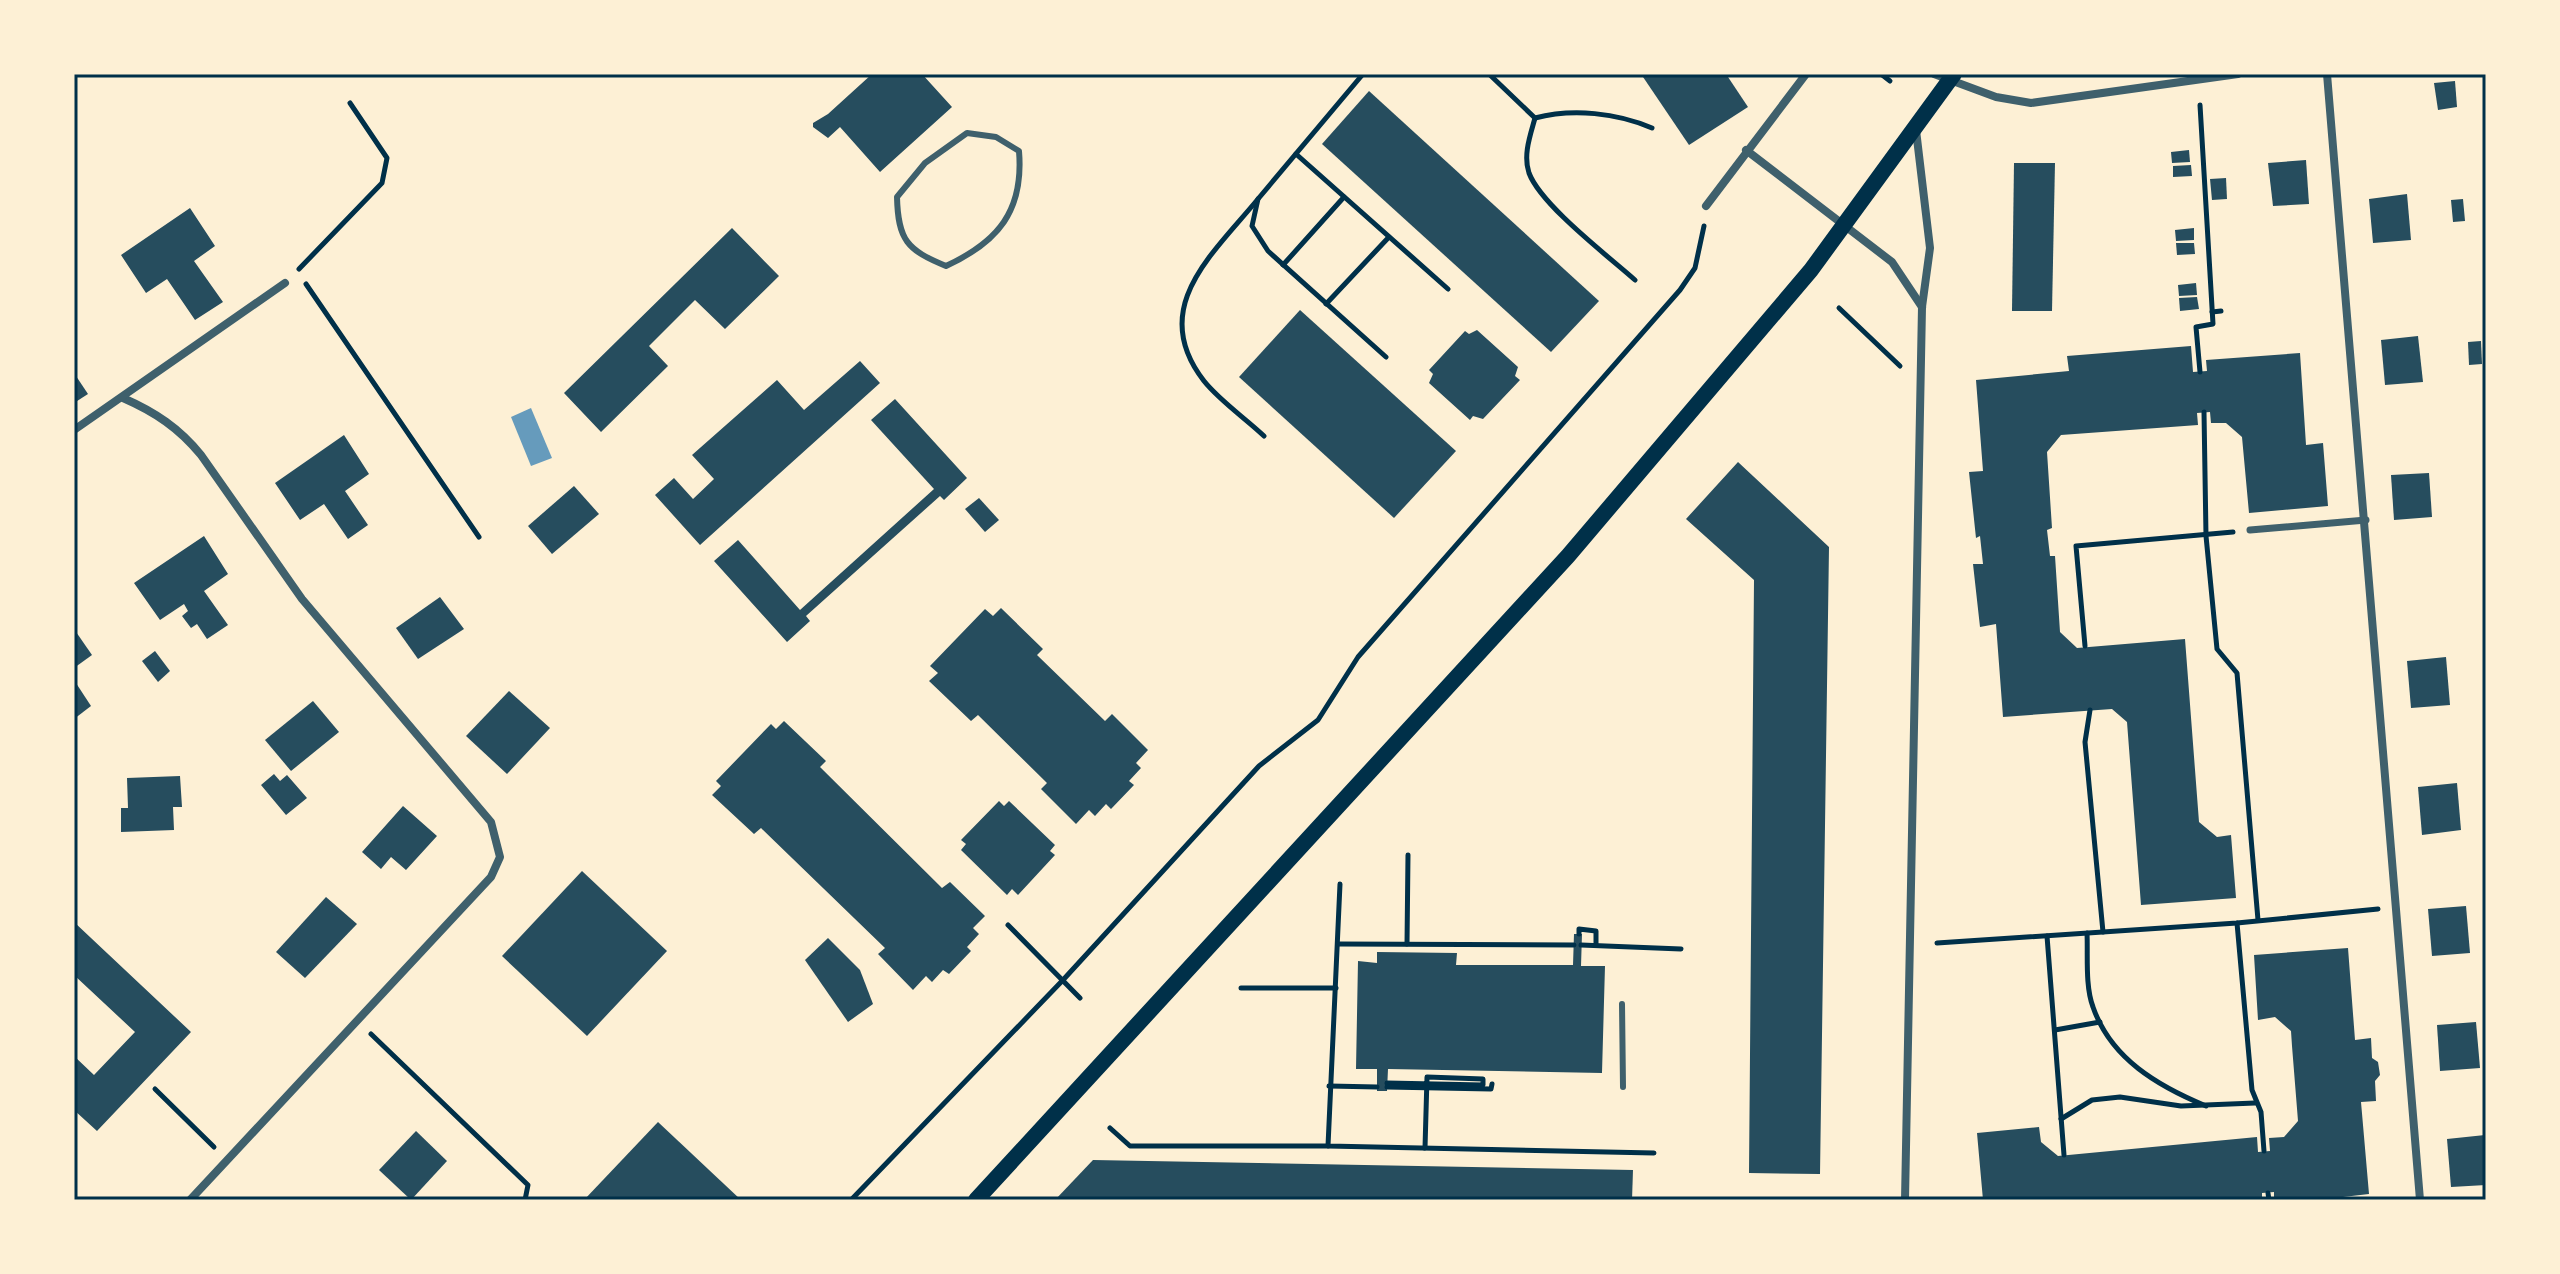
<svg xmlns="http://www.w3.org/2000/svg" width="2560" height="1274" font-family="Arial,sans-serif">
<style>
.water{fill:#669bbc}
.building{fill:#264d5e}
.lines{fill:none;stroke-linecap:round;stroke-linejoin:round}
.path{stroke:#003049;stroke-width:5}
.service{stroke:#3f606c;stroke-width:6}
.pedestrian{stroke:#3f606c;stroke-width:7}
.minor{stroke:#3f606c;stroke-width:8}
.secondary{stroke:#003049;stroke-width:16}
.neatline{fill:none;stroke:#003049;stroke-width:3}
</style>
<rect width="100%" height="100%" fill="#fdf0d5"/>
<!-- water -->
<polygon class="water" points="531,408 552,458 531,466 511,417"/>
<!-- building -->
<g class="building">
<polygon points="872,74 922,74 952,107 880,172 840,127 828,138 813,127 813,123 828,114"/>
<polygon points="1641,74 1726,74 1748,107 1689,145"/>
<polygon points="2455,81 2457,107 2438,110 2434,83"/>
<polygon points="1369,91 1599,301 1551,352 1322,144"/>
<polygon points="2189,150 2190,162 2172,163 2171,152"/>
<polygon points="2306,160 2309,204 2273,206 2268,163"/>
<polygon points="2014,163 2055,163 2052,311 2012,311"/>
<polygon points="2191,165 2192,176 2173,177 2173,166"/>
<polygon points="2226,178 2227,199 2212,200 2210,179"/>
<polygon points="2407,194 2411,240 2373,243 2369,199"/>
<polygon points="2463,199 2465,221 2453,222 2451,200"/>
<polygon points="190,208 215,246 194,261 223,302 195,320 167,279 146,293 121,255"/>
<polygon points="732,228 779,276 725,329 695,300 649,346 668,366 601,432 564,393"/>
<polygon points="2194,228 2194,240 2176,241 2175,230"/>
<polygon points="2176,243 2194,243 2195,254 2177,255"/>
<polygon points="2196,283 2197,295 2179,296 2178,285"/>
<polygon points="2197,297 2199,309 2180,311 2179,298"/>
<polygon points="1300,310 1456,451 1394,518 1239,377"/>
<polygon points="1477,330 1518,367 1515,376 1520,380 1483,419 1473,416 1470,420 1429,383 1433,374 1429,370 1465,331 1469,334"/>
<polygon points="2418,336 2423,382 2385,385 2381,340"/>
<polygon points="2481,341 2482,364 2469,365 2468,342"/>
<polygon points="2191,346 2193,372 2207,371 2206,360 2300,353 2306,445 2323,443 2328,506 2249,513 2242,437 2226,423 2211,423 2210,412 2197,413 2198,425 2061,435 2047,452 2052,528 2047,530 2050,556 2055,556 2060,632 2077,648 2185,639 2199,822 2217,837 2231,835 2236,898 2141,905 2127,722 2112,709 2003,717 1996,624 1980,627 1973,564 1983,564 1980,536 1976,538 1969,472 1983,471 1976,380 2069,371 2067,356"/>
<polygon points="860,361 880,383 700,545 655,495 674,478 693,499 714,479 692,455 777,380 804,410"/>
<polygon points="74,373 88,394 74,403"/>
<polygon points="895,399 967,478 944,500 940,496 806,616 810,621 787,642 714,561 738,540 800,610 934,489 871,420"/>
<polygon points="344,435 369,474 345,491 368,525 348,539 324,504 300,520 275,483"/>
<polygon points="1738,462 1829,547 1820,1174 1749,1173 1754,580 1686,519"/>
<polygon points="2429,473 2432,517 2394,520 2391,475"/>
<polygon points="574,486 599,514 552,554 528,526"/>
<polygon points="979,498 999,520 985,532 965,509"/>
<polygon points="204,536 228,574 204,591 228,625 207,639 197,624 191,628 182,616 188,611 184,604 160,620 134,583"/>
<polygon points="440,597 464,629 418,659 396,628"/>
<polygon points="1001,608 1043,649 1037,655 1105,721 1112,714 1148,750 1136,763 1141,768 1129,781 1134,785 1111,809 1106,804 1095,816 1089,810 1076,824 1041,789 1047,783 978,715 971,721 929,681 938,673 930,666 957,638 985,609 993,616"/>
<polygon points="74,629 92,655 74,668"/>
<polygon points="155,651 170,671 158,682 142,661"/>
<polygon points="2446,657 2450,705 2411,708 2407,661"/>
<polygon points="74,680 91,706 74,719"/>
<polygon points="509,691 550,728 507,774 466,736"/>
<polygon points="313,701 339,732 291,771 265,740"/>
<polygon points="784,721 826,761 820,767 942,888 950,882 985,916 973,928 979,934 967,947 971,951 949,974 943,970 932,982 926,976 913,990 878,954 885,948 761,828 754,834 712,795 721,786 716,781 771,724 776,729"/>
<polygon points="274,774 280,781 287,775 307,798 286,815 261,785"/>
<polygon points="180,776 182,807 173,807 174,830 121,832 121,808 128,808 127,778"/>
<polygon points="2457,783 2461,830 2422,835 2418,787"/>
<polygon points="999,801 1004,806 1009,801 1055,845 1050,851 1055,855 1018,895 1012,889 1007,895 961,850 966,844 961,840"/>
<polygon points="403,806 437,836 406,870 391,857 381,869 362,852"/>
<polygon points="582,871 667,951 587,1036 502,956"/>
<polygon points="326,897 357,924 305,978 276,952"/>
<polygon points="2466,906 2470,953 2432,956 2428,909"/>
<polygon points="74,922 191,1032 97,1131 74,1110 74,1056 94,1075 135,1032 74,975"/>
<polygon points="1574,934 1582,934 1581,966 1605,966 1602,1073 1388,1069 1387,1091 1377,1091 1377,1069 1356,1069 1358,961 1377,963 1377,952 1457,953 1456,965 1573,965"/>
<polygon points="828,938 860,970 873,1004 848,1022 805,960"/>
<polygon points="2348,948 2355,1040 2371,1038 2372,1058 2378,1062 2380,1075 2375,1081 2376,1101 2361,1102 2369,1194 2317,1200 2274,1200 2274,1192 2262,1193 2262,1200 1983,1200 1977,1133 2039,1127 2041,1142 2058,1156 2257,1137 2258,1152 2270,1151 2269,1138 2284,1137 2298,1121 2292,1046 2291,1031 2275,1017 2258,1020 2254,955"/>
<polygon points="2476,1022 2480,1068 2440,1071 2437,1025"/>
<polygon points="658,1122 741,1200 584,1200"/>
<polygon points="416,1131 447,1161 411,1200 379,1170"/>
<polygon points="2485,1135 2486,1185 2451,1187 2447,1139"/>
<polygon points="1093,1160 1633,1170 1632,1200 1055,1200"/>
</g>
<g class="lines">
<!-- path -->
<g class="path">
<polyline points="1363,74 1258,199 1252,226 1268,251 1386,357"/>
<path d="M1489 74 1535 118C1573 108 1617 113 1652 128"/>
<polyline points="1881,74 1890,81"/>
<polyline points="2200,105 2213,324 2196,327 2200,372"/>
<path d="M1535 118C1530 136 1523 155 1529 173 1541 205 1608 256 1635 280"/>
<polyline points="1296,154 1448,289"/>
<path d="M1258 199C1213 254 1147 308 1204 381 1220 401 1245 418 1264 436"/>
<polyline points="1283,265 1344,197"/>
<polyline points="299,269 382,183 387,158 350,103"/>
<polyline points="306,284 479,537"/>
<polyline points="1326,304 1389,237"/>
<polyline points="1839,308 1900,366"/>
<polyline points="2212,312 2221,311"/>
<polyline points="2204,412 2206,536 2217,649 2237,673 2258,920"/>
<polyline points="2085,646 2076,546 2233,532"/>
<polyline points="2090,710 2085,742 2103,932"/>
<polyline points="1340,884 1328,1146 1654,1153"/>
<polyline points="2237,923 2252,1090 2261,1112 2264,1151"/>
<polyline points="1008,925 1080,998"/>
<path d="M2087 933C2088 955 2085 986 2093 1007 2111 1059 2158 1086 2206 1106"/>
<polyline points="1579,934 1579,929 1596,931 1596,945"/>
<polyline points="2047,936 2064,1155"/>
<polyline points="1937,943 2237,923 2378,909"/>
<polyline points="1338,944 1574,945"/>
<polyline points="1407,944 1408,855"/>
<polyline points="1581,945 1681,949"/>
<polyline points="1241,988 1336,988"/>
<polyline points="2055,1030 2100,1022"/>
<polyline points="371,1034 528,1185 525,1200"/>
<polyline points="1387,1083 1483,1085 1483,1079 1427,1077 1425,1148"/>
<polyline points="1329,1086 1377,1087"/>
<polyline points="1387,1087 1491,1089 1492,1084"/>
<polyline points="155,1089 214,1147"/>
<polyline points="2061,1119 2092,1100 2120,1097 2181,1106 2255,1103"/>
<polyline points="1110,1128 1130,1146 1328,1146"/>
<polyline points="2268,1193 2269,1200"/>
<polyline points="851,1200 1063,980 1259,766 1318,720 1358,657 1680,290 1695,268 1704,226"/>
</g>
<!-- service -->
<g class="service">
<path d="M967 133 996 137 1019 151C1024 211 998 242 946 266 907 250 898 240 897 197L925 163Z"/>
<polyline points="1622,1004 1623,1087"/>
</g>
<!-- pedestrian -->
<polyline class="pedestrian" points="2250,530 2366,520"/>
<!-- minor -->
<g class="minor">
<polyline points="1934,74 1996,97 2031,103 2238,74"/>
<polyline points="2327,74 2420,1200"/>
<polyline points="1746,150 1892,262 1922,307"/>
<polyline points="1706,206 1806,74"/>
<path d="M123 398C155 412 179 428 201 455L302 599 491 822 500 857 491 877 190 1200"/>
<polyline points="74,430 285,283"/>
<polyline points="1905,1200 1922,307 1930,248 1916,130"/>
</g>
<!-- secondary -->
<polyline class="secondary" points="976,1200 1568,556 1811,270 1954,74"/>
</g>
<!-- border -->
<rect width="2560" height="1274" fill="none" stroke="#fdf0d5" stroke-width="152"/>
<rect x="76" y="76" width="2408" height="1122" class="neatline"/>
</svg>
